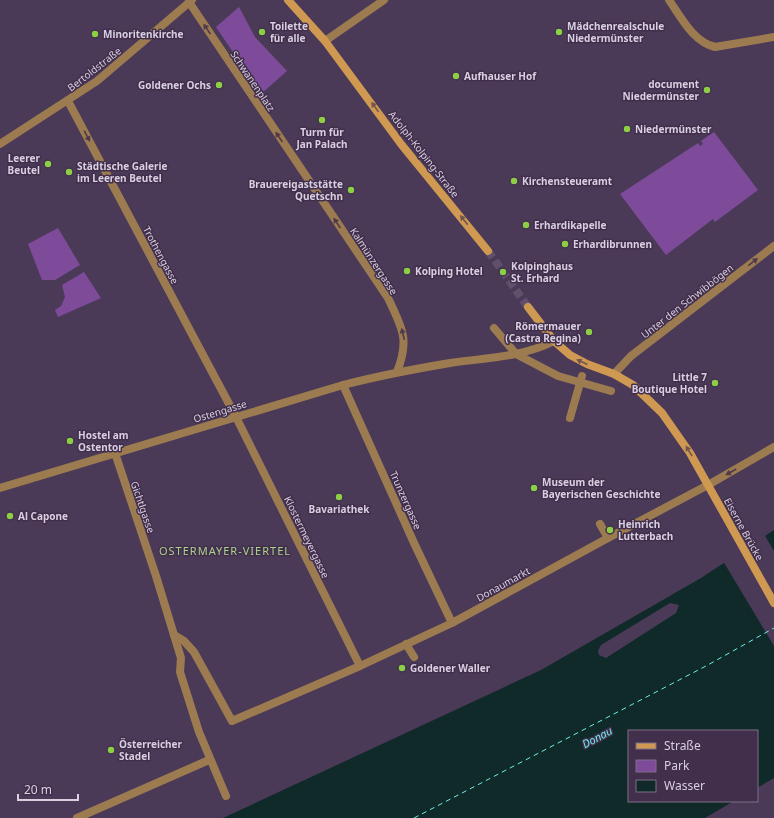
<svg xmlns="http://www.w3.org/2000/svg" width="774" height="818" font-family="'Noto Sans',sans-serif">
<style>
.green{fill:#7e4b9b}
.water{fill:#102a29}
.pier{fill:#4b3a57}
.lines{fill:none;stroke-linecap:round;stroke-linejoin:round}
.ferry{stroke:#6cede8;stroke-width:1;stroke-dasharray:5 4;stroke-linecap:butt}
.secondary-tunnel{stroke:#60506c;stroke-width:8;stroke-dasharray:8 4;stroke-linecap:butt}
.street{stroke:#9d7b50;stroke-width:8}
.secondary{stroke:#cf9952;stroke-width:8}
.oneway{fill:#4f3a4d}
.oneway2{fill:#73544e}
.poi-dot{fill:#8cce46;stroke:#412f4c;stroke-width:1.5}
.labels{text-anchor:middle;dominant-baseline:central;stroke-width:3;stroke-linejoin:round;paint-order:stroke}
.poi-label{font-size:10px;font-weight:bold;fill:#d9cfe1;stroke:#412f4c;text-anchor:start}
.street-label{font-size:10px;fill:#d9cfe1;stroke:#412f4c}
.neighbourhood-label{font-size:11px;letter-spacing:1px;fill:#acd28d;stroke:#412f4c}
.water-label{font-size:11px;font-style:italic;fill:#6cede8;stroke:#412f4c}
</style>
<rect width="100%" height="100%" fill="#4b3a57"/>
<!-- green -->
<g class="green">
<polygon points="239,7 255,37 287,71 261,94 216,27"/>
<polygon points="714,132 758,190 715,222 713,219 666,255 620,194 698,143 700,146 703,144 701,141"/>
<polygon points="58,228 80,265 55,280 42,280 28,244"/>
<polygon points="84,272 101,298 58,317 55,310 61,306 65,297 62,285"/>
</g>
<!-- water -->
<polygon class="water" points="774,530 774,778 757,788 757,731 629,731 629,801 734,801 705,818 223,818 541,670 701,578"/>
<!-- pier -->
<g class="pier">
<polygon points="764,534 774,551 774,646 723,561"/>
<polygon points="670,603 679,605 676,613 606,658 599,655 598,651 601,645"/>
</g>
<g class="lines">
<!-- ferry -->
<polyline class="ferry" points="414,818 706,666 774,628"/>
<!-- secondary-tunnel -->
<polyline class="secondary-tunnel" points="488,251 528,307"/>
<!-- street -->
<g class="street">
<path d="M669 0C681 17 693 42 715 47L774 37"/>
<path d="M189 2 388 298C402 328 410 339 397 372"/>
<polyline points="325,41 384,0"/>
<polyline points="68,101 236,417 360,666"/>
<polyline points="0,144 97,81 192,0"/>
<polyline points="494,328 516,354 558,376 611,391"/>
<polyline points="614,374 631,356 774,246"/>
<polyline points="343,385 414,543 452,623"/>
<polyline points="570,418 582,376"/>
<polyline points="115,453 156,576 181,658 180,672 199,732 226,796"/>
<path d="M0 488 343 385C378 376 414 369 450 363 485 358 523 357 554 341"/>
<polyline points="600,524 608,538"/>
<polyline points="174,635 184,641 194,652 232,721 360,666 452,623 608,538 708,485 774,447"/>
<polyline points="406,644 414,657"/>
<polyline points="77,818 209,760"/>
</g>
<!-- secondary -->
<g class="secondary">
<polyline points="288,0 325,41 401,144 488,251"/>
<polyline points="528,307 554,341 570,355 587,364 614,374 633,385 662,413 690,453 774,603"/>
</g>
</g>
<!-- one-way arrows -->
<defs><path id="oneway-solid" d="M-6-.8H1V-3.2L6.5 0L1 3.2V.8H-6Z"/></defs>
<g class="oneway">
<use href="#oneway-solid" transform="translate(207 29) rotate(-124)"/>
<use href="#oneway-solid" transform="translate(87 136) rotate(62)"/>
<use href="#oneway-solid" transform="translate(279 137) rotate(-124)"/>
<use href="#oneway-solid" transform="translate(337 223) rotate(-124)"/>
<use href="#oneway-solid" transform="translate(753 262) rotate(-38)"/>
<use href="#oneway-solid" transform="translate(403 334) rotate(-104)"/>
<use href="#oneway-solid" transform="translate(731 472) rotate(150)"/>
</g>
<g class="oneway2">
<use href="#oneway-solid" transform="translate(375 107) rotate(-126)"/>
<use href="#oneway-solid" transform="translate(464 220) rotate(-129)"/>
<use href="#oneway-solid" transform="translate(582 362) rotate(-155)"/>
<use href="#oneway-solid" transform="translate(689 451) rotate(-122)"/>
</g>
<!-- markers -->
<g class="poi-dot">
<circle cx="262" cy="32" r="4"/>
<circle cx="559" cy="32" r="4"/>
<circle cx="95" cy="34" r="4"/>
<circle cx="456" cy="76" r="4"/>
<circle cx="219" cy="85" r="4"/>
<circle cx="707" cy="90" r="4"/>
<circle cx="322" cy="120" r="4"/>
<circle cx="627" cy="129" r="4"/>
<circle cx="48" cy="164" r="4"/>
<circle cx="69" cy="172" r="4"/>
<circle cx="514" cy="181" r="4"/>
<circle cx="351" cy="190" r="4"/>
<circle cx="526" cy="225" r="4"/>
<circle cx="565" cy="244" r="4"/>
<circle cx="407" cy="271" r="4"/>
<circle cx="503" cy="272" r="4"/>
<circle cx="589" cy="332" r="4"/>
<circle cx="715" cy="383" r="4"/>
<circle cx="70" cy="441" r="4"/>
<circle cx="534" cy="488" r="4"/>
<circle cx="339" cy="497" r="4"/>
<circle cx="10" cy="516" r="4"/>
<circle cx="610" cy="530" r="4"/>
<circle cx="402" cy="668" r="4"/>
<circle cx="111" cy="750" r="4"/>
</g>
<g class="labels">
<!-- poi labels -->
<g class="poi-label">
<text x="270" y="26">Toilette<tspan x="270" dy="12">für alle</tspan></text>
<text x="567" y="26">Mädchenrealschule<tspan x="567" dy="12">Niedermünster</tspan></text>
<text x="103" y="34">Minoritenkirche</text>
<text x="464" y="76">Aufhauser Hof</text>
<text x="699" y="84" text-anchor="end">document<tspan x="699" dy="12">Niedermünster</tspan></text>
<text x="211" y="85" text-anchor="end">Goldener Ochs</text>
<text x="635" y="129">Niedermünster</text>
<text x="322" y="132" text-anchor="middle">Turm für<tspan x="322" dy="12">Jan Palach</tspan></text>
<text x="40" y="158" text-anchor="end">Leerer<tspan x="40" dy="12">Beutel</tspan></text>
<text x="77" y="166">Städtische Galerie<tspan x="77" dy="12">im Leeren Beutel</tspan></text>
<text x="522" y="181">Kirchensteueramt</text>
<text x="343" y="184" text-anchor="end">Brauereigaststätte<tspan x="343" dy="12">Quetschn</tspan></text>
<text x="534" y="225">Erhardikapelle</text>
<text x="573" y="244">Erhardibrunnen</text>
<text x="511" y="266">Kolpinghaus<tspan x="511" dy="12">St. Erhard</tspan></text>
<text x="415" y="271">Kolping Hotel</text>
<text x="581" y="326" text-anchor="end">Römermauer<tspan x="581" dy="12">(Castra Regina)</tspan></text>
<text x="707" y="377" text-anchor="end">Little 7<tspan x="707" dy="12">Boutique Hotel</tspan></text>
<text x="78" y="435">Hostel am<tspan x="78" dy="12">Ostentor</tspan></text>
<text x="542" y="482">Museum der<tspan x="542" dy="12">Bayerischen Geschichte</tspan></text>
<text x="339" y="509" text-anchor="middle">Bavariathek</text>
<text x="18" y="516">Al Capone</text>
<text x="618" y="524">Heinrich<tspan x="618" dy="12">Lutterbach</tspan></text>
<text x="410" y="668">Goldener Waller</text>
<text x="119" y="744">Österreicher<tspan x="119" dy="12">Stadel</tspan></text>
</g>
<!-- street labels -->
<g class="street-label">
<text transform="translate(94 69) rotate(-38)">Bertoldstraße</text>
<text transform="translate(253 81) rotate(56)">Schwanenplatz</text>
<text transform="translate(424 154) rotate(52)">Adolph-Kolping-Straße</text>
<text transform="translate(161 255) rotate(62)">Trothengasse</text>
<text transform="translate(374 261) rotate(57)">Kalmünzergasse</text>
<text transform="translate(687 301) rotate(-38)">Unter den Schwibbögen</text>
<text transform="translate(220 411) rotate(-17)">Ostengasse</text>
<text transform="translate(406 500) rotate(66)">Trunzergasse</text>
<text transform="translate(143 507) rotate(71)">Gichtlgasse</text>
<text transform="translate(744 529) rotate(61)">Eiserne Brücke</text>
<text transform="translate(307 537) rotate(64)">Klostermeyergasse</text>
<text transform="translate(503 584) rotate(-29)">Donaumarkt</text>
</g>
<!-- neighbourhood labels -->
<g class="neighbourhood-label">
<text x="225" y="550">OSTERMAYER-VIERTEL</text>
</g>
<!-- water labels -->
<g class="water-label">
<text transform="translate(597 737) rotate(-28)">Donau</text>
</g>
</g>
<!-- legend -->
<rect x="628" y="730" width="130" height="72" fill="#412f4c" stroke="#7e6f88"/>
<rect x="636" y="743" width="20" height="6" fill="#cf9952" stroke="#7e6f88"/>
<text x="664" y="750" font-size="12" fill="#d9cfe1">Straße</text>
<rect x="636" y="760" width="20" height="12" fill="#7e4b9b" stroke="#7e6f88"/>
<text x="664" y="770" font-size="12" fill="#d9cfe1">Park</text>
<rect x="636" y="780" width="20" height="12" fill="#102a29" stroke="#7e6f88"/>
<text x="664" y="790" font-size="12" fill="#d9cfe1">Wasser</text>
<!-- scale -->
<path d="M18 794v6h60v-6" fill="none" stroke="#d9cfe1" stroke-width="2"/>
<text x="24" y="794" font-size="12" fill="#d9cfe1" stroke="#412f4c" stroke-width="3" paint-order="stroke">20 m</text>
</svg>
